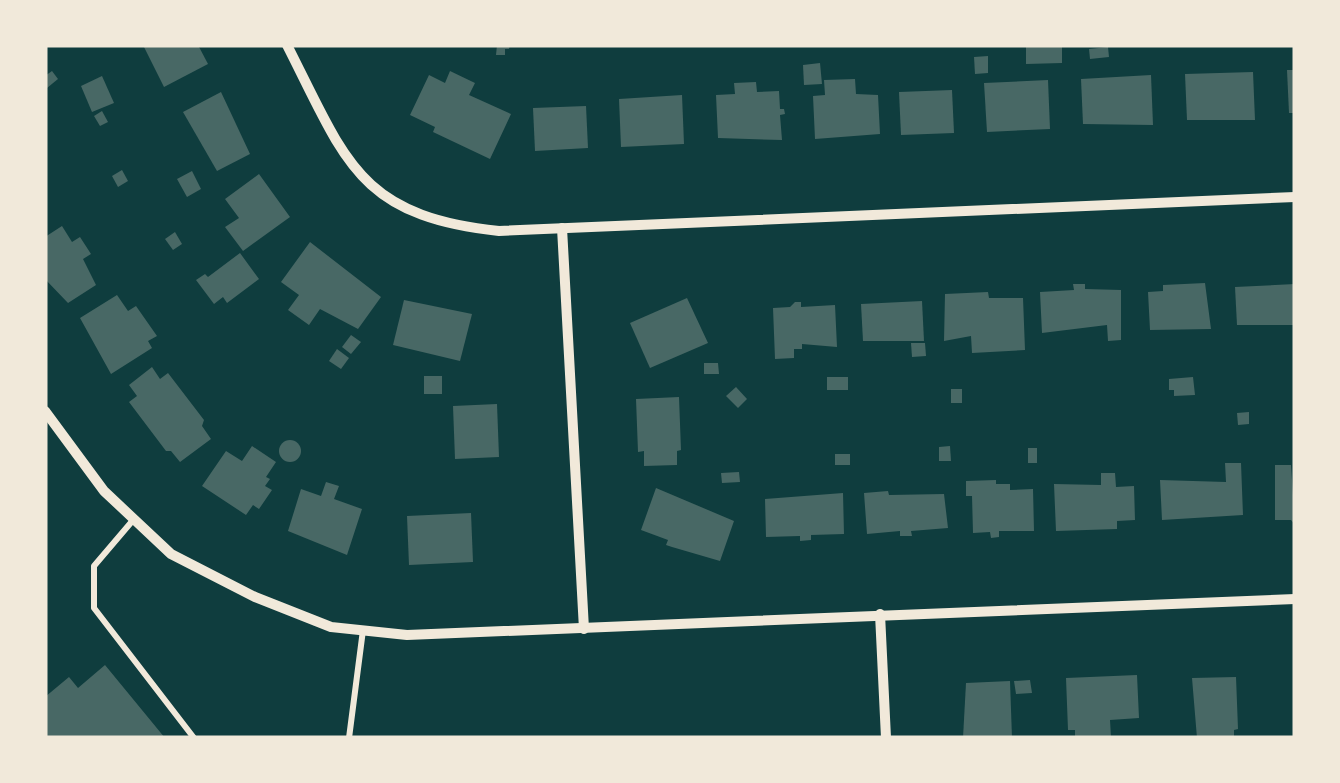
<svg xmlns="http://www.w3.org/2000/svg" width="1340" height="783" font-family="'Asap Condensed',sans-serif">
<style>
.building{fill:#486865}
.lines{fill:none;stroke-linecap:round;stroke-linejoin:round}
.service{stroke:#f1e9da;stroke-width:6}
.minor{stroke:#f1e9da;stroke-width:10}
</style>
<rect width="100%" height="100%" fill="#0f3d3e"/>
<!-- building -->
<g class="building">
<polygon points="143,45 198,45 208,64 164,87"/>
<polygon points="497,45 510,45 509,49 505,49 505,55 496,55"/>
<polygon points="1026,45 1062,45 1062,63 1026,64"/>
<polygon points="1108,47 1109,57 1090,59 1089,49"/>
<polygon points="988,56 988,73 975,74 974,57"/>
<polygon points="820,63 822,84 804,85 803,65"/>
<polygon points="1287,70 1295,70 1295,113 1289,113"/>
<polygon points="52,71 58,79 47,88 45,76"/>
<polygon points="450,71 475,83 469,95 511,114 490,159 433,132 435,127 410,115 429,75 445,83"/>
<polygon points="1253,72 1255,120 1187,120 1185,74"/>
<polygon points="1151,75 1153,125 1083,124 1081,79"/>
<polygon points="102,76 114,103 92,112 81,86"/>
<polygon points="855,79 856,94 878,95 880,134 815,139 813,96 825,95 824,80"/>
<polygon points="1048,80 1050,129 987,132 984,83"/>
<polygon points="756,82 757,92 779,91 780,109 784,109 785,114 780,115 782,140 718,138 716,95 735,94 734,83"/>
<polygon points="952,90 954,133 901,135 899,92"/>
<polygon points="221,92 250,154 217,171 183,112"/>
<polygon points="682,95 684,144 621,147 619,99"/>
<polygon points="586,106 588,148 535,151 533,108"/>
<polygon points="102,111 108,122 100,126 94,116"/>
<polygon points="122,170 128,181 118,187 112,176"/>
<polygon points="192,171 201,189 187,197 177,179"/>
<polygon points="259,174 290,217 243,251 225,227 239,218 225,199"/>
<polygon points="62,226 72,242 80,237 91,254 83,259 96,285 68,303 45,279 45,237"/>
<polygon points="175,232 182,244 173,250 165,239"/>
<polygon points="310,242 381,297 358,329 320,309 309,325 288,310 299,295 281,282"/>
<polygon points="240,253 259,279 227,303 223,297 214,304 196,280 205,274 208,277"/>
<polygon points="1205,283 1211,329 1150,330 1148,292 1163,291 1163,285"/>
<polygon points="1073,284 1085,284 1085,289 1121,290 1121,340 1108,341 1107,325 1042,333 1040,292 1074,290"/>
<polygon points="1295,284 1295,325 1237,325 1235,287"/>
<polygon points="988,292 989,298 1023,298 1025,350 972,353 971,336 944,341 945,294"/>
<polygon points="117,295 128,311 136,306 157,336 148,341 152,348 111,374 80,318"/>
<polygon points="687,298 708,343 650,368 630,323"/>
<polygon points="404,300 472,314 460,361 393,345"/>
<polygon points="922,301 924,341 863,341 861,304"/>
<polygon points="795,302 801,302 801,307 835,305 837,347 802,344 802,349 794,349 794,358 775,359 773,308 790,307"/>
<polygon points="351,335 361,342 351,354 342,347"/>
<polygon points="911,343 925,343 926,356 912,357"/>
<polygon points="337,349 349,358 341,369 329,361"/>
<polygon points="704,363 718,363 719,374 704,374"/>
<polygon points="152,367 160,379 168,373 204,420 202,426 211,439 180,462 171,451 166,451 129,402 137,396 129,385"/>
<rect x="424" y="376" width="18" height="18"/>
<rect x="827" y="377" width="21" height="13"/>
<polygon points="1193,377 1195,395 1174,396 1174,390 1169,390 1169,379"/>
<polygon points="736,387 747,399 738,408 726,396"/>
<rect x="951" y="389" width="11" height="14"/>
<polygon points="679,397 681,450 677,451 677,465 644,466 644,451 638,452 636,399"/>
<polygon points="497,404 499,457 455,459 453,406"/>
<polygon points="1249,412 1249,424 1238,425 1237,413"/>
<circle cx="290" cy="451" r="11"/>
<polygon points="252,446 276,462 266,477 270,479 265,486 272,490 259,509 253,505 246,515 202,486 226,451 242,461"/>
<polygon points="950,446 951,461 939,461 939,447"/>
<rect x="1028" y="448" width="9" height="15"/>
<rect x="835" y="454" width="15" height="11"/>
<polygon points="1225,463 1241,463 1243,515 1162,520 1160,480 1226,482"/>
<polygon points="1275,465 1291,465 1295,525 1291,520 1275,520"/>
<polygon points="739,472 740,482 722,483 721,473"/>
<polygon points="1101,473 1115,473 1116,487 1134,486 1135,520 1117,521 1117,529 1056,531 1054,484 1101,485"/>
<polygon points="996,480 996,484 1010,484 1010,490 1033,489 1034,531 999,531 999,537 991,538 990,532 973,533 972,496 966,496 966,481"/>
<polygon points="326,482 339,486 334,499 362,509 347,555 288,531 301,489 321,496"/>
<polygon points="656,488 734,521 720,561 672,547 666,545 668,540 641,530"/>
<polygon points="888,491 889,495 944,494 948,528 911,531 912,536 900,536 900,531 867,534 864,493"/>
<polygon points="843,493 844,534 811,535 811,540 800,541 800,536 766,537 765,499"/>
<polygon points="471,513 473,562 409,565 407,516"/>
<polygon points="105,665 165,738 45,738 45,697 69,677 78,688"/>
<polygon points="1137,675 1139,718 1110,720 1111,737 1075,738 1075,730 1068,730 1066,678"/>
<polygon points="1236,677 1238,729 1234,730 1234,738 1197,738 1192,678"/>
<polygon points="1030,680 1032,693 1016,694 1014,681"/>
<polygon points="1010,681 1012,738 963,738 966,683"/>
</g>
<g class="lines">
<!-- service -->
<g class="service">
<polyline points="134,519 94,566 94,608 194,738"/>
<polyline points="349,738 363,630"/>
</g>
<!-- minor -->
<g class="minor">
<path d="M287 45C346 161 358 216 499 231L1295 197"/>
<polyline points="562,228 584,629"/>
<polyline points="45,411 104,491 171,554 255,597 331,627 407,635 1295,599"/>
<polyline points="880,614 886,738"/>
</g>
</g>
<!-- border -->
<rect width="1340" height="783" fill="none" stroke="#f1e9da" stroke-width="95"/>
</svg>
